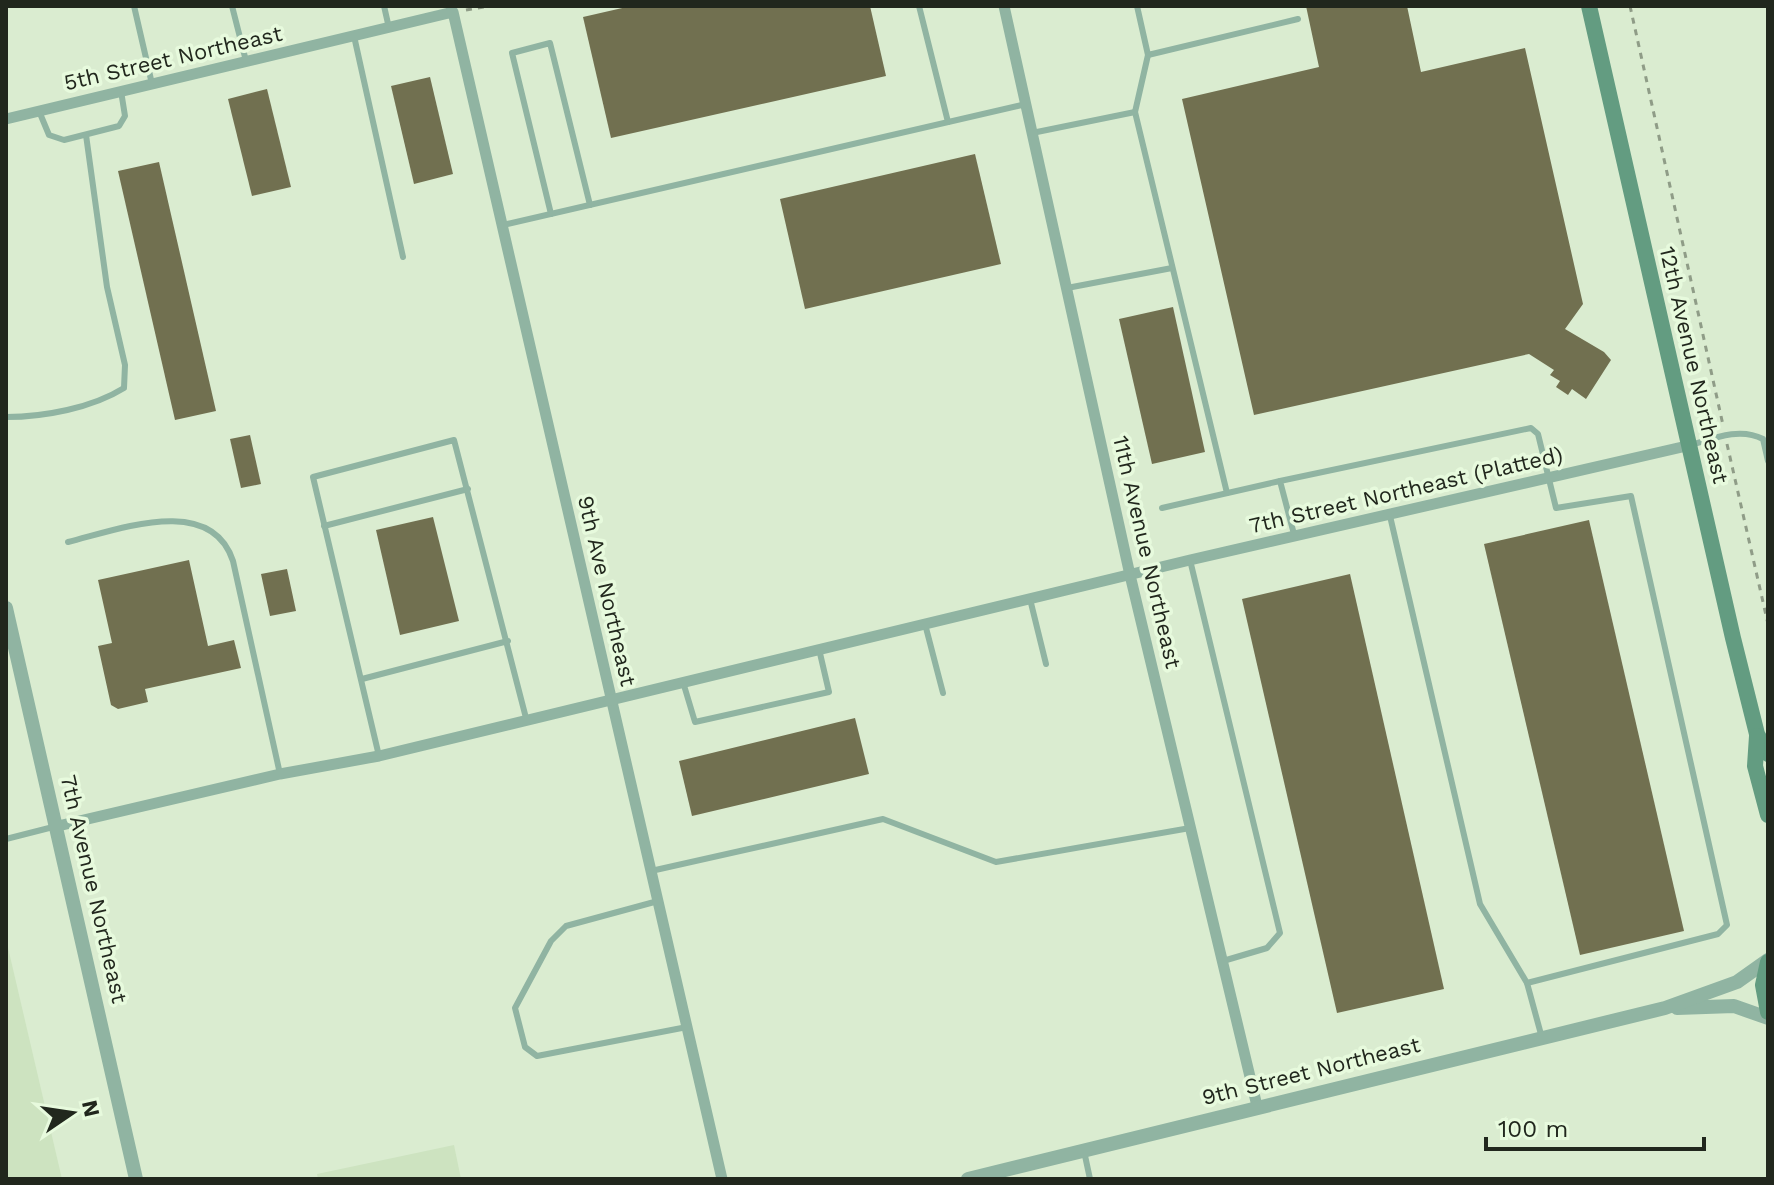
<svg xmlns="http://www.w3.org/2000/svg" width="1774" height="1185" font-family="'Work Sans',sans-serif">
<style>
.built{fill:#cde3c0}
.building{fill:#717050}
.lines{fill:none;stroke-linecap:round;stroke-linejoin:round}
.path{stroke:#8f9c87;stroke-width:3;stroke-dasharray:6 6;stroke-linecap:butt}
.service{stroke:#90b4a2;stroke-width:6}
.minor{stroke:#90b4a2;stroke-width:11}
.tertiary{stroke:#90b4a2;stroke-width:14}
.secondary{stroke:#639c81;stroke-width:16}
.labels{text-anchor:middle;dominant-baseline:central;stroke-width:7;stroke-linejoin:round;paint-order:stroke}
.street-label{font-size:22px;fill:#21271d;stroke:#e7fadd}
</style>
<rect width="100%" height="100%" fill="#daecd0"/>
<!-- built -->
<g class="built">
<polygon points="6,939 62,1179 6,1179"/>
<polygon points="454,1145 461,1179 318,1179 317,1174"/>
</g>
<!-- building -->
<g class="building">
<polygon points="631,6 870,6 886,76 611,138 583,17"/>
<polygon points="1306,6 1407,6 1421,72 1525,48 1583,304 1565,329 1604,352 1611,360 1586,399 1572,389 1568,395 1556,387 1560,381 1550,375 1554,370 1529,354 1254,415 1182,99 1319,67"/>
<polygon points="430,77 453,174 414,184 391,86"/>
<polygon points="267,89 291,187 252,196 228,99"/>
<polygon points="975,154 1001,264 805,309 780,199"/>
<polygon points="159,162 216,411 175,420 118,171"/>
<polygon points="1173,307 1205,452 1152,464 1119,319"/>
<polygon points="250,435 261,484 241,488 230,439"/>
<polygon points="433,517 459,621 400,635 376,530"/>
<polygon points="1589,520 1684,931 1580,955 1484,544"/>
<polygon points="189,560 208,646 234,640 241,668 145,689 148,702 118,709 111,705 98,646 112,643 98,580"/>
<polygon points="287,569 296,611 270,616 261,574"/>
<polygon points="1350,574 1444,989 1337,1013 1242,599"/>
<polygon points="855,718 869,774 692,816 679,761"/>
</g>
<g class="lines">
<!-- path -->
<g class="path">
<polyline points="1630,6 1723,425"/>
<polyline points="466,10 490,6"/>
<polyline points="1727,444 1768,624"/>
</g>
<!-- service -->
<g class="service">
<polyline points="134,6 152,84"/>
<polyline points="232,6 246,61"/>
<polyline points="384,6 389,28"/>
<polyline points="919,6 948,122"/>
<polyline points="1137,6 1148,55 1298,19"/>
<polyline points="354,36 403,257"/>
<polyline points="1148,55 1135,112 1227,493"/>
<polyline points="39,111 49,135 64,140 119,126 125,116 121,91"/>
<polyline points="1032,133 1135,112"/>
<polyline points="551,214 512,53 550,43 590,205"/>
<polyline points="503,225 1026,104"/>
<polyline points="1067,288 1172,268"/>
<path d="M6 417C44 417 92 408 124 388L125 365 107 287 86 135"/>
<path d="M1691 445C1714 438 1740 427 1763 439L1768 461"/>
<polyline points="1162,508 1280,481"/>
<polyline points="1390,516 1480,904 1527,983 1542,1038"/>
<polyline points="324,526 468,489"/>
<polyline points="1295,538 1280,481 1531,428 1538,434 1556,508 1631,496 1727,925 1718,934 1527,983"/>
<path d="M68 542C117 530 211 493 233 561L280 774"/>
<polyline points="1190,560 1280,933 1267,948 1223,961"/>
<polyline points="1030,599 1046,664"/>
<polyline points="925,624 943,693"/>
<polyline points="362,679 508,641"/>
<polyline points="683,682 695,722 829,692 819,649"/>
<polyline points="379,756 313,477 454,440 526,718"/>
<polyline points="6,839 57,826"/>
<polyline points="651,871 883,819 996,862 1190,828"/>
<polyline points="658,901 566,926 551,941 515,1008 525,1047 537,1056 687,1027"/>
<polyline points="1084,1151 1090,1179"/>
</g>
<!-- minor -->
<g class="minor">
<polyline points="1004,6 1130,575 1257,1106"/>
<polyline points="6,119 453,12 722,1179"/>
<polyline points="58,826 280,774 379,756 1190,560 1691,445"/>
</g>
<!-- tertiary -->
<g class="tertiary">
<polyline points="6,608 136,1179"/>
<polyline points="1677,1008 1734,1006 1768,1018"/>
<polyline points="968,1179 1665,1008 1737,982 1768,960"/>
</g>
<!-- secondary -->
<g class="secondary">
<polyline points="1589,6 1733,638 1757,734 1768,754"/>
<polyline points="1757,736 1755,766 1768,815"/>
<polyline points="1768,962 1763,985 1768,1012"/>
</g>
</g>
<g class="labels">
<!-- street labels -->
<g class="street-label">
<text transform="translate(173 58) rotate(-13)">5th Street Northeast</text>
<text transform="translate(1694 365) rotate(77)">12th Avenue Northeast</text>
<text transform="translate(1406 490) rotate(-13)">7th Street Northeast (Platted)</text>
<text transform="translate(1147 552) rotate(77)">11th Avenue Northeast</text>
<text transform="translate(607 591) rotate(77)">9th Ave Northeast</text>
<text transform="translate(94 889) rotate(77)">7th Avenue Northeast</text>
<text transform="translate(1311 1071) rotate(-14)">9th Street Northeast</text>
</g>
</g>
<!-- border -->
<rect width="1774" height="1185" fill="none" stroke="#21271d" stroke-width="16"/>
<!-- north arrow -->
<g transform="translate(72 1113) rotate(77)" stroke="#e7fadd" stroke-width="6" paint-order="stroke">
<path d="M0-6L14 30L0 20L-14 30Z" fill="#21271d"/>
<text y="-12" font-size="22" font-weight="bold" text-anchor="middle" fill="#21271d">N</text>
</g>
<!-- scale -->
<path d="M1486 1137v12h218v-12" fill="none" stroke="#21271d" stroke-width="4"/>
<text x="1498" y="1137" font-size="24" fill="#21271d" stroke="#e7fadd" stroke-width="6" paint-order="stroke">100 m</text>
</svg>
